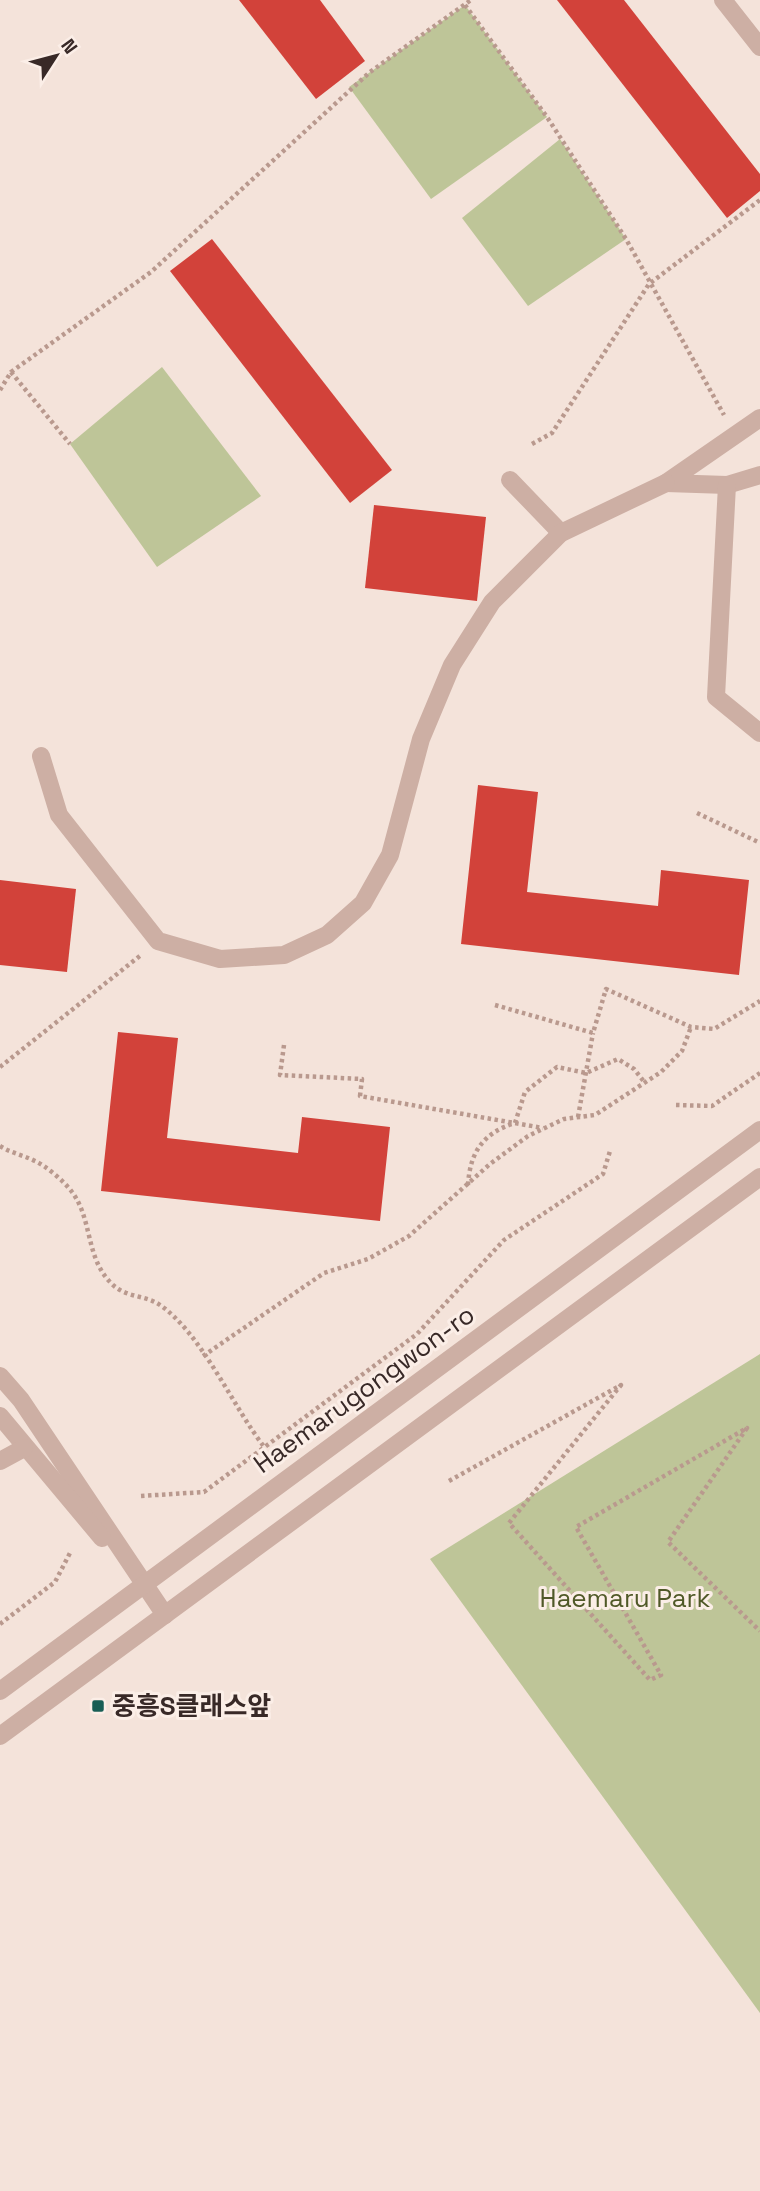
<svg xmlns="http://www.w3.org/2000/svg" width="760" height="2191" font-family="'Space Grotesk','Noto Sans KR',sans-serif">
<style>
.green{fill:#bec598}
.building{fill:#d2423a}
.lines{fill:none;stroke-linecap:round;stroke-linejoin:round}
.path{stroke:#b9998e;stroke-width:4.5;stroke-dasharray:3.5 3.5;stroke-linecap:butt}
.minor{stroke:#cdafa4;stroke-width:18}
.tertiary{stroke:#cdafa4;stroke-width:18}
.poi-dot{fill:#185e55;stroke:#fbeee7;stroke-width:2.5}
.labels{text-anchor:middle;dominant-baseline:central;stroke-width:6;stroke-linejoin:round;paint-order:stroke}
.street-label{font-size:26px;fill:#382927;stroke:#fbeee7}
.park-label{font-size:26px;fill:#505928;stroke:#fbeee7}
.poi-label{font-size:26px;font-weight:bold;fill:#382927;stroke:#fbeee7;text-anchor:start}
</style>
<rect width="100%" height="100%" fill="#f4e3da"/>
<!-- green -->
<g class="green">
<polygon points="465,5 547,117 431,199 349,87"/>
<polygon points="560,139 626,239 528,306 462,218"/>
<polygon points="162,367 261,496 157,567 70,444"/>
<polygon points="760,1354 760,2013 430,1559"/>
</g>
<!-- building -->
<g class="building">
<polygon points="239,0 320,0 365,61 316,99"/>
<polygon points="557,0 624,0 760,174 760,191 727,218"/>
<polygon points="212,239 392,470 350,503 170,271"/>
<polygon points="374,505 486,517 477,601 365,588"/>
<polygon points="478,785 538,792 527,892 658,906 661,870 749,880 739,975 461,944"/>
<polygon points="0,880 76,889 67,972 0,965"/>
<polygon points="118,1032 178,1038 167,1138 298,1153 302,1117 390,1127 380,1221 101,1191"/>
</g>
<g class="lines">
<!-- path -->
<g class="path">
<polyline points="465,5 547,117 626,239 724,415"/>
<polyline points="11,372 70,444"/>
<polyline points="0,390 11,372 151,272 370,72 471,0"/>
<polyline points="532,444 552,433 649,284 760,200"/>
<polyline points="697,813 760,843"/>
<polyline points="495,1005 593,1033 606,989 691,1027 714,1029 760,1001"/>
<polyline points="284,1045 280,1075 362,1079 360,1096 543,1128"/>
<polyline points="0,1067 141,955"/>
<polyline points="676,1105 712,1106 760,1073"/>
<polyline points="578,1117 593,1033"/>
<path d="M0 1146C11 1153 23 1155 35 1161 46 1166 64 1181 72 1192 93 1220 85 1258 112 1284 126 1298 146 1295 160 1305 202 1334 233 1407 265 1448"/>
<path d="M468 1185C470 1152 483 1133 515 1123L525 1092 557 1067 586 1073 618 1059 634 1069 645 1083"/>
<polyline points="203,1356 324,1273 368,1259 409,1236 490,1164 528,1136 564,1119 595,1115 661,1072 682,1051 691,1027"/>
<polyline points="449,1481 621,1385 509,1523 650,1680 661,1675 576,1527 747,1428 668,1542 760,1631"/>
<polyline points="141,1496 204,1492 417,1334 504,1240 603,1174 610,1151"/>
<polyline points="0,1624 55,1582 71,1551"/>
</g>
<!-- minor -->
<g class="minor">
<polyline points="723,0 760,47"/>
<polyline points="760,418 666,483 727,485 760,475"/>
<polyline points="510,480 561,533"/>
<polyline points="727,485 716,697 760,733"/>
<polyline points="41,756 59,815 158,941 220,959 284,955 327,935 363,903 390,855 421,739 452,665 492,602 561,533 666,483"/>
<polyline points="0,1376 21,1400 165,1615"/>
<polyline points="0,1416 102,1538"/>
<polyline points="0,1461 24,1448"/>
</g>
<!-- tertiary -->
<g class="tertiary">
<polyline points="0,1691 760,1130"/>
<polyline points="0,1736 760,1177"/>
</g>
</g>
<!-- markers -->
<rect class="poi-dot" x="91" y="1699" width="14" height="14" rx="3.5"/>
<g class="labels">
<!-- street labels -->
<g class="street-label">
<text transform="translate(364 1389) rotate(-36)">Haemarugongwon-ro</text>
</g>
<!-- park labels -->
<g class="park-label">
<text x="625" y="1598">Haemaru Park</text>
</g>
<!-- poi labels -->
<g class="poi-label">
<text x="112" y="1706">중흥S클래스앞</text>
</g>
</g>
<!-- north arrow -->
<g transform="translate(56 56) rotate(54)" stroke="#fbeee7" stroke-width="5" paint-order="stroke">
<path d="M0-5L12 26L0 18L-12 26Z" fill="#382927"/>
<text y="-10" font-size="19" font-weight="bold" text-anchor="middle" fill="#382927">N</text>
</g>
</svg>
